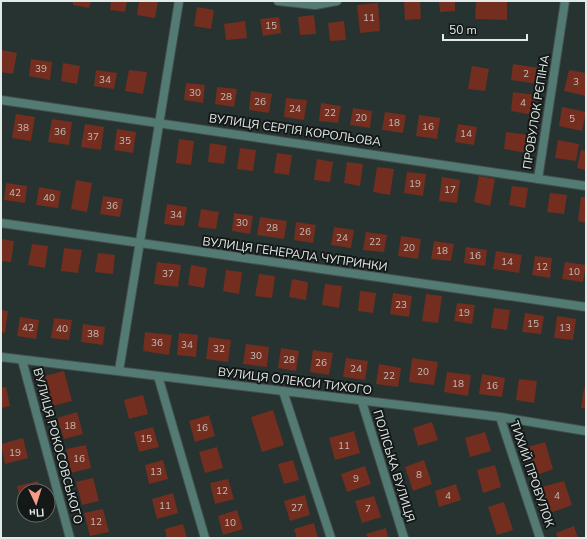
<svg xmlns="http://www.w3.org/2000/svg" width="587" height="539" font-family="'Nunito Sans',sans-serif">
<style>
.building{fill:#732e1f}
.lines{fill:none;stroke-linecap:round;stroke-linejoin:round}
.minor-casing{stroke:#44504e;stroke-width:10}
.minor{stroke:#537b74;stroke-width:8}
.labels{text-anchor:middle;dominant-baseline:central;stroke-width:4;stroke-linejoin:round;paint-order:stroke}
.number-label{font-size:10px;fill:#c6bbb6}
.street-label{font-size:12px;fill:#e2eae8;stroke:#141918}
</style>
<rect width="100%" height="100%" fill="#263331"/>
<!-- building -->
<g class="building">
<polygon points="73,1 91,1 89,8 73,5"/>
<polygon points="111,1 127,1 125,12 110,10"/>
<polygon points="139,1 158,1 155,18 137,15"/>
<polygon points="404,1 420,1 421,19 405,20"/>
<polygon points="439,1 455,1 455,11 440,12"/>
<polygon points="476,2 507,2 507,20 475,19"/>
<polygon points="378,3 380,31 360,33 357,5"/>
<polygon points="197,7 214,10 211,29 194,26"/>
<polygon points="314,15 316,34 300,35 298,17"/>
<polygon points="279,17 281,33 263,36 260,19"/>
<polygon points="245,21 247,38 226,40 224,24"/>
<polygon points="344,21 346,40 330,41 328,23"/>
<polygon points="1,50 17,53 13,74 1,72"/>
<polygon points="31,59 52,62 50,80 29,76"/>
<polygon points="63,63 80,66 77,84 61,81"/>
<polygon points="513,64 540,68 538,84 511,80"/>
<polygon points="472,66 489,69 485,91 468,89"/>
<polygon points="96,70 117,73 114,89 94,86"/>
<polygon points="129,70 147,72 143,94 125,91"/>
<polygon points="569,70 586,73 586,96 564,91"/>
<polygon points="186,83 205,85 203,103 184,100"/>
<polygon points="217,87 237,89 234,107 215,104"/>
<polygon points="251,91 272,94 269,113 249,110"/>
<polygon points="513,92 536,95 533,115 511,111"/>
<polygon points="286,98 307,100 304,120 284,117"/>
<polygon points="321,103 341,106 338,123 319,121"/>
<polygon points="562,107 586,112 582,131 559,126"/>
<polygon points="353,108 372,111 370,128 350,125"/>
<polygon points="385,112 406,115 403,133 382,130"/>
<polygon points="16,114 35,117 31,141 12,138"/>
<polygon points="419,115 440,118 437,139 416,136"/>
<polygon points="52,119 72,122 69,145 48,142"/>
<polygon points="85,124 104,127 101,150 81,147"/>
<polygon points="458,124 477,127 474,145 455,142"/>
<polygon points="117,129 136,132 133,153 114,150"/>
<polygon points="506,132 530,135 527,153 504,149"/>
<polygon points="179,139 194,141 191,165 176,163"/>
<polygon points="558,140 579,144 576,161 555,158"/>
<polygon points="210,143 227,146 224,164 208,162"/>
<polygon points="240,148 256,150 253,171 237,169"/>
<polygon points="581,150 586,151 586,170 577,168"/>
<polygon points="277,153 292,155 289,175 274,173"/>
<polygon points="317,159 333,162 330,182 314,180"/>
<polygon points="347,162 363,164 360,186 344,183"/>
<polygon points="377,167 394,169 390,195 373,192"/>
<polygon points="407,172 426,174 423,196 404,193"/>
<polygon points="479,176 495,179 490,206 474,202"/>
<polygon points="442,177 460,180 457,203 439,201"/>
<polygon points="76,180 92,183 87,212 71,209"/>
<polygon points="6,183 27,186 25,203 4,200"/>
<polygon points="512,186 528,188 525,208 509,205"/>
<polygon points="39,187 61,191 58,208 36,205"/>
<polygon points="550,193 567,195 564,214 547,212"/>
<polygon points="103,196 123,199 120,217 100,214"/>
<polygon points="581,197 586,197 586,223 578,221"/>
<polygon points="167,204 187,207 184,226 164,224"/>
<polygon points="201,209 219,212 216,229 198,227"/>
<polygon points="234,213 253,216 250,234 232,231"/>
<polygon points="260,217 287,221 284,239 257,235"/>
<polygon points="296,222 316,225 313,243 294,240"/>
<polygon points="334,227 354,230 351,248 331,245"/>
<polygon points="366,232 387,235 384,252 363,250"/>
<polygon points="401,236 421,239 418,259 398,256"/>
<polygon points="1,239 14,241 11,262 1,261"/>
<polygon points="434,241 454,244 451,261 431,259"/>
<polygon points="32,244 48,246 45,268 28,265"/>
<polygon points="466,247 487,250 485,266 464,263"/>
<polygon points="64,248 82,250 78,273 61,271"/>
<polygon points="496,251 522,255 519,273 493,269"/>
<polygon points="98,253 115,255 113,274 95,272"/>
<polygon points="535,256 552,258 550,278 532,275"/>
<polygon points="157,262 181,265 178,287 154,284"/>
<polygon points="565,262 586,265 583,282 562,279"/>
<polygon points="191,265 207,268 204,288 188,285"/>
<polygon points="226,270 242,272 239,294 223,291"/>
<polygon points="259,274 275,276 272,298 255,296"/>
<polygon points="292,279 308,282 306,300 289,297"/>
<polygon points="325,284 342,286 339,308 322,305"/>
<polygon points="360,291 376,293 373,313 358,311"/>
<polygon points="393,293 412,296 409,317 390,314"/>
<polygon points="426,294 442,296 438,323 422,321"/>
<polygon points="457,303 475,305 472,324 454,321"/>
<polygon points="494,308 510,310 507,330 491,328"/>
<polygon points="1,310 8,311 5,333 1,332"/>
<polygon points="525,313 544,316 541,334 522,332"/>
<polygon points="557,316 576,319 573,340 554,338"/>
<polygon points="20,317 39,320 36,339 17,336"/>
<polygon points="54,318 72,320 69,340 51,338"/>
<polygon points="83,324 105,327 103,345 81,342"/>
<polygon points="145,332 172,335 169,355 143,351"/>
<polygon points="179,333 198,335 196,357 177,355"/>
<polygon points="209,337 231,340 228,362 206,359"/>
<polygon points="246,344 269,347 267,367 243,364"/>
<polygon points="281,348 299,351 296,371 278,368"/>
<polygon points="313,350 333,353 329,375 310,372"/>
<polygon points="346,358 368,361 365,380 343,377"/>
<polygon points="412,358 438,362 434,385 409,382"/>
<polygon points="379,364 401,368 398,387 376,384"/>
<polygon points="64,371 72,401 53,406 45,376"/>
<polygon points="447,372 471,375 468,396 444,392"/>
<polygon points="482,374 505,378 502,397 479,394"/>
<polygon points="519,379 537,381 534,403 516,400"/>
<polygon points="6,387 10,406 1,408 1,388"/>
<polygon points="584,388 586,389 586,409 581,408"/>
<polygon points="143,395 148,414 129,419 124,400"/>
<polygon points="273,410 284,445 262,452 251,417"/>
<polygon points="77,412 83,434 64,439 57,418"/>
<polygon points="209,415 215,436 195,442 189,421"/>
<polygon points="432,422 438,440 418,446 413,428"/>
<polygon points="153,427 159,447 139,452 134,432"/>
<polygon points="354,431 360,453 335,460 329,438"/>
<polygon points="485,432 491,451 470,457 465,438"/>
<polygon points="23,438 28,458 5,464 1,444"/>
<polygon points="545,442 553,469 537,475 528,447"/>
<polygon points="86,445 91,468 71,473 66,449"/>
<polygon points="217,447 223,468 205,473 199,452"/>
<polygon points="163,460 168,479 149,484 145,465"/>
<polygon points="293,460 299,480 284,484 278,464"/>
<polygon points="424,460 432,484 413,491 405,467"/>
<polygon points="495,465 501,487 483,493 477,470"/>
<polygon points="365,466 371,484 347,492 341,474"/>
<polygon points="93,478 99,501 82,505 76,482"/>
<polygon points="228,479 234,499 215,504 210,483"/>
<polygon points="38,481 40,491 24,491 23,512 17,486"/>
<polygon points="564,481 572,505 550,513 542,487"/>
<polygon points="456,484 461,500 439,507 435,491"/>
<polygon points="173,493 178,513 157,519 152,499"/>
<polygon points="305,495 310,515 290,521 284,501"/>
<polygon points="374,496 381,517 362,523 355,501"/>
<polygon points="504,502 513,530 497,535 488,507"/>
<polygon points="103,509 109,532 90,536 84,513"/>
<polygon points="237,510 243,529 223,535 218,516"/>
<polygon points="314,523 318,538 297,538 294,529"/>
<polygon points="183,524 187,538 167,538 165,529"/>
<polygon points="574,526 578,538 558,538 556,533"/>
<polygon points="386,528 388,538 368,538 366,534"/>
</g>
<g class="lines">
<defs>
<g id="minor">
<polyline points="278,1 315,5 337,1"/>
<polyline points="1,100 586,186"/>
<polyline points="538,179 565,1"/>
<polyline points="1,223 586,307"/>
<polyline points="1,357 500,417 586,431"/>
<polyline points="22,360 70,538"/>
<path d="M119 371C140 248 158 124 179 1"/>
<polyline points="158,376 205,538"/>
<polyline points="283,391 331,538"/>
<polyline points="362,402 404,538"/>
<polyline points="500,417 540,538"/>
</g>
</defs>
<!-- minor casing -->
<use href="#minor" class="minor-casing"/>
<!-- minor -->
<use href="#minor" class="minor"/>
</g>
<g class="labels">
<!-- number labels -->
<g class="number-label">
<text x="369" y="18">11</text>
<text x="271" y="26">15</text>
<text x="41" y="69">39</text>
<text x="526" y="74">2</text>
<text x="105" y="80">34</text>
<text x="576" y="82">3</text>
<text x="195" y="93">30</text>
<text x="226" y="97">28</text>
<text x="260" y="102">26</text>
<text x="523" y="103">4</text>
<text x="295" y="109">24</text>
<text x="330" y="113">22</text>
<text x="361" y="118">20</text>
<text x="572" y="119">5</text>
<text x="394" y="123">18</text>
<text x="428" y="127">16</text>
<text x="23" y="128">38</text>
<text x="60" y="132">36</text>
<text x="466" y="134">14</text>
<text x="93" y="137">37</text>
<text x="125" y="141">35</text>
<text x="415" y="184">19</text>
<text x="450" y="190">17</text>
<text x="15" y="193">42</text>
<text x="49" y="198">40</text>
<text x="112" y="206">36</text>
<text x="176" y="215">34</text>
<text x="242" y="223">30</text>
<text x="272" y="228">28</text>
<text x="305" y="232">26</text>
<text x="342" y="238">24</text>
<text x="375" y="242">22</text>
<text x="409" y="248">20</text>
<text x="442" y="251">18</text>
<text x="475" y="256">16</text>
<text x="507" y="262">14</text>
<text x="542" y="267">12</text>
<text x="574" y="272">10</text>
<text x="168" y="274">37</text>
<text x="401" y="305">23</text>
<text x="464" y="313">19</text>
<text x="533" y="324">15</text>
<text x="28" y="328">42</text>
<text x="565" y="328">13</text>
<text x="62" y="329">40</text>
<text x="93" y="334">38</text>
<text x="157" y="343">36</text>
<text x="187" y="345">34</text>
<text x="219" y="349">32</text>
<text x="256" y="356">30</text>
<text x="289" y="360">28</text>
<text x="321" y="363">26</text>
<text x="356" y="369">24</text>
<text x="423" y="372">20</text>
<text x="389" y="376">22</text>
<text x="458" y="384">18</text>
<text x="492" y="386">16</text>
<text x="70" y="426">18</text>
<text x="202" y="428">16</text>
<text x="146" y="439">15</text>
<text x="344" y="446">11</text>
<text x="15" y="453">19</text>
<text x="79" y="459">16</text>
<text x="156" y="472">13</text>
<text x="419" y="475">8</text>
<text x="356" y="479">9</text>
<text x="222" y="491">12</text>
<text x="448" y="496">4</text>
<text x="557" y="496">4</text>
<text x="165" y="506">11</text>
<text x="297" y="508">27</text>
<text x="368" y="509">7</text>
<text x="96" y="522">12</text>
<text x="230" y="523">10</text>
</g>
<!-- street labels -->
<g class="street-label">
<text transform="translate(536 112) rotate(-81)">ПРОВУЛОК РЄПІНА</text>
<text transform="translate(295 130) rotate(8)">ВУЛИЦЯ СЕРГІЯ КОРОЛЬОВА</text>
<text transform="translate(295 254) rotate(8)">ВУЛИЦЯ ГЕНЕРАЛА ЧУПРИНКИ</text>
<text transform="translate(295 381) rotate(7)">ВУЛИЦЯ ОЛЕКСИ ТИХОГО</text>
<text transform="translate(58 446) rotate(75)">ВУЛИЦЯ РОКОСОВСЬКОГО</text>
<text transform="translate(394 466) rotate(73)">ПОЛІСЬКА ВУЛИЦЯ</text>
<text transform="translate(532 474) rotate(71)">ТИХИЙ ПРОВУЛОК</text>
</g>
</g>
<!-- border -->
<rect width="587" height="539" fill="none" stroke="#e2eae8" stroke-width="4"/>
<!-- north arrow -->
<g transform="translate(36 503) rotate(176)"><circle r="19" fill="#141918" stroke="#666d6b"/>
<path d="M0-3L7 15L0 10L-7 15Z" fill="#f49e89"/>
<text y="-6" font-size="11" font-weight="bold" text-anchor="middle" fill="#e2eae8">Пн</text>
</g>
<!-- scale -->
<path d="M443 34v6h84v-6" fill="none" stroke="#e2eae8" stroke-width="2"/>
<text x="449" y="34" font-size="12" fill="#e2eae8" stroke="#141918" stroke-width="3" paint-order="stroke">50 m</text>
</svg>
